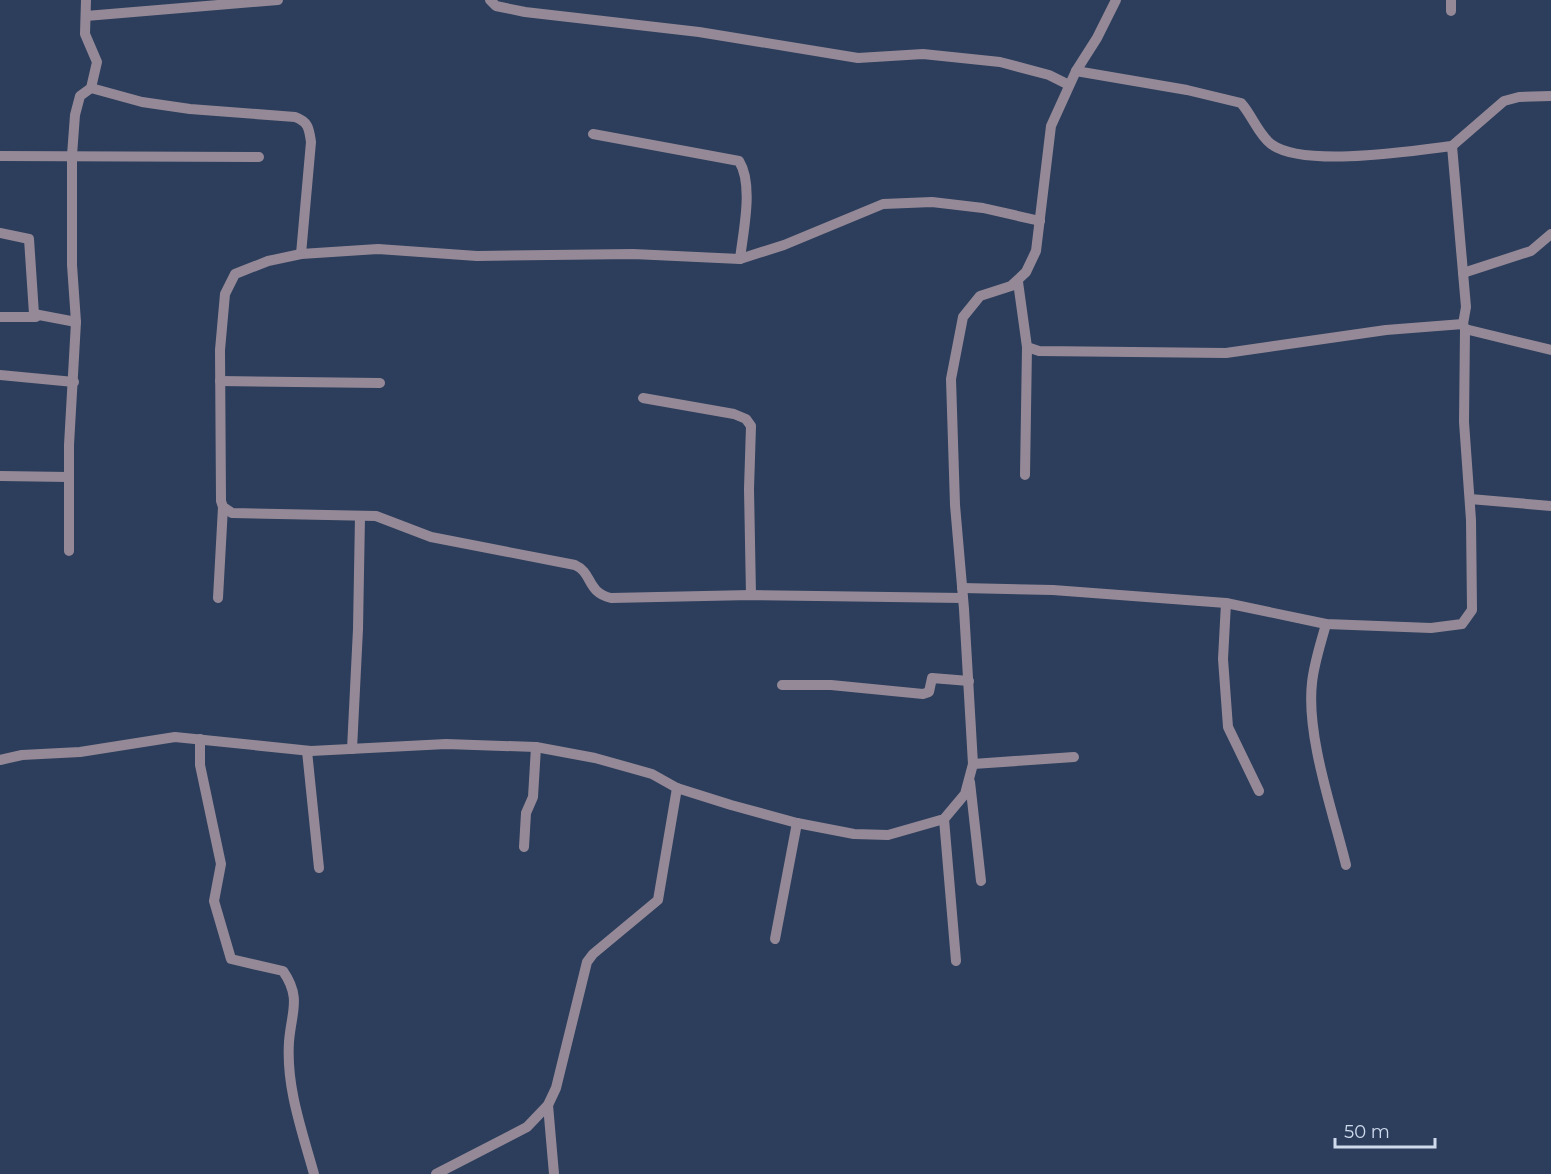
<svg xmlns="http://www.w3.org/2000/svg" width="1551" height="1174" font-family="Montserrat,sans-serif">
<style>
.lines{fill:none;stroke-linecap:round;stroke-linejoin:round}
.minor{stroke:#958998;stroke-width:10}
</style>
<rect width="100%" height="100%" fill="#2c3e5b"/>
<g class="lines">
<!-- minor -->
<g class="minor">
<polyline points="490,0 496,6 525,12 699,32 858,58 923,54 1000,62 1049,75 1069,85"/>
<polyline points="1451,11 1451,0"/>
<polyline points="86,16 278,0"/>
<path d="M91 88 142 102 190 109 295 117C309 122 309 129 311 142L301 254"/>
<path d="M593 134 739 161C754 185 743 232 740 259"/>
<polyline points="1452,146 1504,101 1519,97 1551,96"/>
<polyline points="0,156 259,157"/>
<polyline points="0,233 29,239 34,314 76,322"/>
<polyline points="1463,273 1531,251 1551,234"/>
<polyline points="1018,282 1027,347 1039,351 1226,353 1386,330 1463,324"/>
<polyline points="0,317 36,317"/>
<polyline points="1465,329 1551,350"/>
<polyline points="0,375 74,382"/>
<polyline points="220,381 380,383"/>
<polyline points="643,398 734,414 746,419 751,426 749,489 751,595"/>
<polyline points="1025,475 1027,347"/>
<polyline points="0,476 69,477"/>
<polyline points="1470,499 1551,506"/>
<polyline points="69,551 69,445 76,322 72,265 72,155 75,115 80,96 91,88 97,62 85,34 86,0"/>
<path d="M962 588 1053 590 1226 603 1326 624 1431 628 1462 624 1472 610 1471 520 1464 422 1465 329 1463 324 1466 307 1452 146C1412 151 1303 168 1271 144 1258 134 1252 115 1241 103L1187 90 1076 71"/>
<polyline points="218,598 223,507"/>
<path d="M963 598 751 595 611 598C586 592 593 573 575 565L431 537 376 516 232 513 223 507 221 501 220 350 225 294 235 274 268 261 301 254 378 249 477 256 633 254 740 259 784 245 883 204 932 202 983 208 1040 221"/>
<polyline points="1226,603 1223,659 1228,727 1259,791"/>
<path d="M1326 624C1321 643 1314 663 1312 683 1306 736 1333 812 1346 865"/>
<polyline points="782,685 831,685 923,694 929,692 932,678 969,681"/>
<path d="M200 739V765L221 864 214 901 231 959 283 971C302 998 291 1013 289 1042 286 1087 302 1131 314 1174"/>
<polyline points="352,749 358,629 360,516"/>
<polyline points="307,751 319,868"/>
<polyline points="0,760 22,755 80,752 175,737 311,751 446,744 536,747 595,758 652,774 677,788 731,805 797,823 854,834 888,835 944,819 965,794 973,764 964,609 955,505 951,379 963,317 980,296 1011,286 1026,272 1036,251 1051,126 1076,71 1097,38 1116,0"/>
<polyline points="973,764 1074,757"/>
<polyline points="970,782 981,881"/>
<polyline points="944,819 956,961"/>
<polyline points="524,847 526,813 533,797 536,747"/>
<polyline points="775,939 797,823"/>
<polyline points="548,1105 554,1174"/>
<polyline points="436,1174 527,1127 548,1105 556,1088 587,962 593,954 658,900 677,788"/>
</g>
</g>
<!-- scale -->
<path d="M1335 1138v9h100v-9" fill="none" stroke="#cfdaed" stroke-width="3"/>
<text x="1344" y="1138" font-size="18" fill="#cfdaed" stroke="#2c3e5b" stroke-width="4.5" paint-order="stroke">50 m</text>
</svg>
